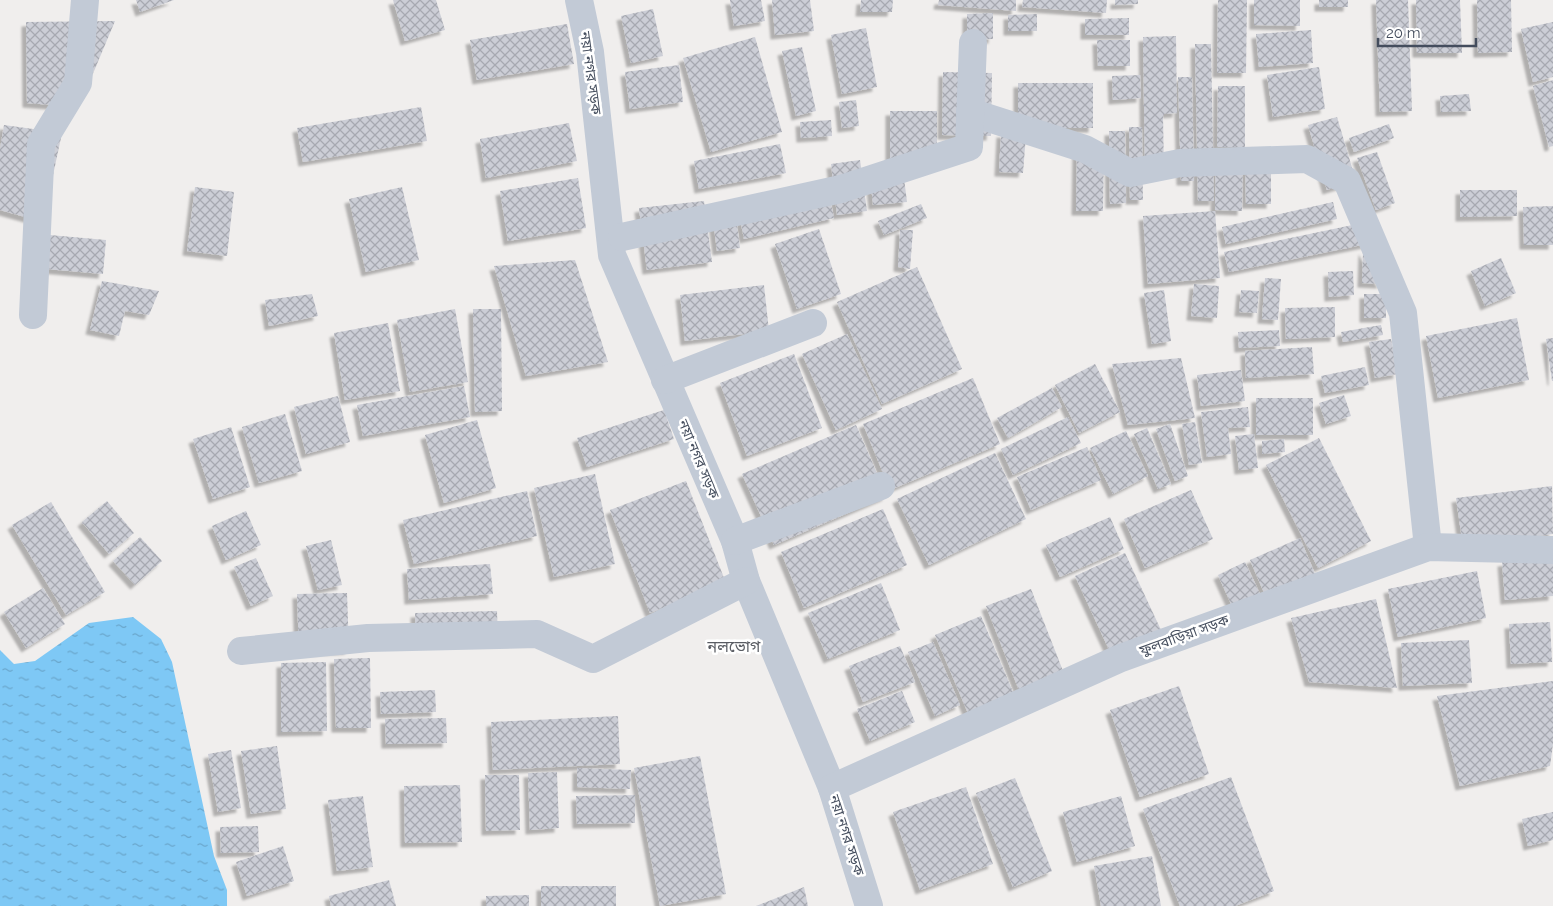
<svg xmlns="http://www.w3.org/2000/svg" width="1553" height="906" font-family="Raleway,'Noto Sans Bengali',sans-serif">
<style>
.water{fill:url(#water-ripples)}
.building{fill:url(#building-cross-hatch);filter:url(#shadow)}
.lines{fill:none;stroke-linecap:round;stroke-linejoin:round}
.minor{stroke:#c2cad6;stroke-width:28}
.labels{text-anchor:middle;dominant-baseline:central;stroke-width:5;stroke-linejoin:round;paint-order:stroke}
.street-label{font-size:14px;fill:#444d5d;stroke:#fff}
.quarter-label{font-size:16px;fill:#595c63;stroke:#fff}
</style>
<defs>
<pattern id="water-ripples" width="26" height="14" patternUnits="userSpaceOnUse" patternTransform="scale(1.25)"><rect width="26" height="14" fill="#7ec8f5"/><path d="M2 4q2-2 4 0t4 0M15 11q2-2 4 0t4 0" fill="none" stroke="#69a5ca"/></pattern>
<pattern id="building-cross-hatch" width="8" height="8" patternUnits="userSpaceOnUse" patternTransform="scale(1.25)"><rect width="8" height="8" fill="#ccced6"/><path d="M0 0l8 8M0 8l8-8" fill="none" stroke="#a7a9b1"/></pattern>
<filter id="shadow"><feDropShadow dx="-4.5" dy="4.5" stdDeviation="1" flood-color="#0004"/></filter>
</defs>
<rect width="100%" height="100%" fill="#f0eeed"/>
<!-- water -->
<polygon class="water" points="133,617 161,639 172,662 214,856 227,890 227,906 0,906 0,650 14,664 35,661 89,623"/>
<!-- building -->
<g class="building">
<polygon points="136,0 174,0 140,12"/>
<polygon points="393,0 436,0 445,30 405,41"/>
<polygon points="730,0 761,0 765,21 734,26"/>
<polygon points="772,0 810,0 814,31 775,35"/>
<polygon points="861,0 893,0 892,12 860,12"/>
<polygon points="939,0 1016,0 1016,11 938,5"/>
<polygon points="1023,0 1107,0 1106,13 1022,7"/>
<polygon points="1115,0 1138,0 1138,4 1115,5"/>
<polygon points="1218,0 1247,0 1246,73 1217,73"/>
<polygon points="1254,0 1300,0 1300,26 1254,25"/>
<rect x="1319" y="0" width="29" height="7"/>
<polygon points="1376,0 1408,0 1412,111 1380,112"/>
<polygon points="1416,0 1460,0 1462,53 1417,53"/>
<polygon points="1477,0 1511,0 1512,52 1478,53"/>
<polygon points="653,9 663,56 631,63 621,16"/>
<polygon points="993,13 993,39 967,40 967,14"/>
<polygon points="1037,14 1037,31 1008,31 1008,15"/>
<polygon points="1129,18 1129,35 1085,35 1085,19"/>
<polygon points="115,21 79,107 27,103 26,22"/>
<polygon points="1553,22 1553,77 1533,82 1521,29"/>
<polygon points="567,24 574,64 477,80 470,40"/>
<polygon points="866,28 877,87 842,94 831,35"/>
<polygon points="1311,30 1313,63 1259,67 1256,34"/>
<polygon points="1176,36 1177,113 1163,114 1164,174 1145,175 1143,37"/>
<polygon points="755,37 782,132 711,152 683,58"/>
<polygon points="1097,40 1130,40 1130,66 1098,66"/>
<polygon points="1195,44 1211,44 1214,201 1198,201"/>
<polygon points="802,47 816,111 796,116 782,51"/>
<polygon points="679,65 683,102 630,109 625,72"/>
<polygon points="1319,67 1325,109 1273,117 1267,75"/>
<polygon points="943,72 992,73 991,136 942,135"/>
<polygon points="1140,75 1141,98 1113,100 1112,76"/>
<polygon points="1178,77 1192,77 1194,181 1181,181"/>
<polygon points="1553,80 1553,146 1549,147 1533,86"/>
<rect x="1018" y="83" width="75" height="45"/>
<polygon points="1218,86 1245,86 1245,147 1217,147"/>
<polygon points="1469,94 1471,111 1441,112 1440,96"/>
<polygon points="856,100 859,126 842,128 839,102"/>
<polygon points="421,107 427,141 303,162 297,128"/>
<rect x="890" y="111" width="47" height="47"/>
<polygon points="1337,117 1356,181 1327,190 1308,125"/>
<polygon points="831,120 832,136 801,138 800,122"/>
<polygon points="569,123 577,161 486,178 480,139"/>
<polygon points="1389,124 1394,138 1354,152 1349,138"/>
<polygon points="4,125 62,133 43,222 0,210 0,149"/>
<polygon points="1129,127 1142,127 1143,200 1130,200"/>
<polygon points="1109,131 1125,131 1126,203 1110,204"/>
<polygon points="1001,133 1026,135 1023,173 999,172"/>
<polygon points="780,144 786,173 699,189 694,161"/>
<polygon points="1077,147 1104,148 1103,211 1076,211"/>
<polygon points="1245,151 1271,151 1271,204 1246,204"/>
<polygon points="1377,152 1395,203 1376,210 1357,158"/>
<polygon points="1216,153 1243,153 1242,211 1215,210"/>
<polygon points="860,160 867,211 837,215 831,164"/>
<polygon points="902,162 907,202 873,205 869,166"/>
<polygon points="578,178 586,228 508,241 500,191"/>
<polygon points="195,187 234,192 227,256 187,251"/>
<polygon points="402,187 419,260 366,272 349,199"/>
<polygon points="1460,190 1517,190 1517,216 1460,217"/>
<polygon points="830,199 834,218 744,239 740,219"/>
<polygon points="704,201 712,262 647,270 639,208"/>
<polygon points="734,202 740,248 717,251 711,204"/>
<polygon points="1333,202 1337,219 1226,244 1222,227"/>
<polygon points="921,204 927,218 884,235 878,221"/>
<polygon points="1553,206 1553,245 1524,245 1523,207"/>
<polygon points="1215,211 1220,278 1148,284 1143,216"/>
<polygon points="1362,223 1367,244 1229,272 1224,252"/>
<polygon points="819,229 841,294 797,309 775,244"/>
<polygon points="900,230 913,230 910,269 898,267"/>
<polygon points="50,235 106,240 103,274 46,269"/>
<polygon points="1363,250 1382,284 1362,283"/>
<polygon points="1501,258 1516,293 1485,306 1471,271"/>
<polygon points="575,260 608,362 526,376 494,266"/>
<polygon points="917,267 962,369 882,404 837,302"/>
<polygon points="1353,271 1354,295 1329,297 1328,272"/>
<polygon points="1265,278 1281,279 1278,320 1262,319"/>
<polygon points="102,281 159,291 149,315 125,311 119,336 90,330"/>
<polygon points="1194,284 1219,286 1217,318 1191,316"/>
<polygon points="764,285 769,331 685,341 680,295"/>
<polygon points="1164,290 1171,341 1152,344 1144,293"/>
<polygon points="1241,290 1259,291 1257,313 1239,312"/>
<polygon points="312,294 318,316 269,326 265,300"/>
<rect x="1364" y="294" width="22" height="24"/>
<polygon points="1335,307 1335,337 1286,339 1285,308"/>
<polygon points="455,309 468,382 410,392 397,320"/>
<polygon points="473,309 501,309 502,411 475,412"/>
<polygon points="1517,318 1529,380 1438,398 1426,336"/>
<polygon points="388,323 400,391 345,400 334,333"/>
<polygon points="1381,325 1383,335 1343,342 1341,332"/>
<polygon points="1279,330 1280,346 1239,348 1238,332"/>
<polygon points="847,334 882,409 836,430 802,354"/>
<polygon points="1553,338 1553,381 1552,381 1546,339"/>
<polygon points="1391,339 1398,374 1375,378 1369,342"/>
<polygon points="1312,347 1314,374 1246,378 1245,351"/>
<polygon points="794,354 822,428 747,456 720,383"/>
<polygon points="1181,358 1195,418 1128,425 1112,364"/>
<polygon points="1095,364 1120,412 1079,433 1055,385"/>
<polygon points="1365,367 1369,385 1325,393 1321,376"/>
<polygon points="1241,370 1245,401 1201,406 1197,375"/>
<polygon points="973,378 1000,444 890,490 863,424"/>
<polygon points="464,386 470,417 363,436 357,405"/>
<polygon points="1052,388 1062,407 1008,438 997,418"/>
<polygon points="1344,395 1351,416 1326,424 1319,403"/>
<polygon points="338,396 350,442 306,454 294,407"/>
<rect x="1256" y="398" width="57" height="37"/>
<polygon points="1248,407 1250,427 1228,428 1231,454 1207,457 1201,412"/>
<polygon points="664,410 674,439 587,467 577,438"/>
<polygon points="285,414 302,471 259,483 242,427"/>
<polygon points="1068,417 1081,443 1013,475 1001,449"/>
<polygon points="477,420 496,488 444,503 425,435"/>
<polygon points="1195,422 1202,463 1189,465 1182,424"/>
<polygon points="1170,424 1188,476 1175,481 1156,429"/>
<polygon points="856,425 887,496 774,545 742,474"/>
<polygon points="231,427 250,487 213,499 193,439"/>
<polygon points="1147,428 1171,484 1158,489 1134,434"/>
<polygon points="1126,431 1148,476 1113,494 1090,448"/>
<polygon points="1254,434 1258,468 1239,470 1235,436"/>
<polygon points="1319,438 1371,541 1318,568 1266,465"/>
<polygon points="1284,439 1285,452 1262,454 1262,441"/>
<polygon points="1087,447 1101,480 1031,510 1017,477"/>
<polygon points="995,453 1026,519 929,565 897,499"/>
<polygon points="595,474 615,564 554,577 534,488"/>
<polygon points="686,481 726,583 650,613 610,510"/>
<polygon points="1552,486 1553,534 1463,546 1456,498"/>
<polygon points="1191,490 1213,539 1145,568 1124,519"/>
<polygon points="527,491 537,536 414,564 403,520"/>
<polygon points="107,501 134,533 109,554 82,522"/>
<polygon points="51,502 105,592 66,615 12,525"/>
<polygon points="883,509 907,565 804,608 781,552"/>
<polygon points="246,511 261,545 226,560 212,526"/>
<polygon points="1110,517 1124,549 1060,577 1046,545"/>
<polygon points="140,537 162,561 135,585 113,561"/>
<polygon points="1300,538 1315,574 1265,595 1250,560"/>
<polygon points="331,540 342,585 318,590 306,546"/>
<polygon points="1125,553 1161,630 1111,654 1075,576"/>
<polygon points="256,558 273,596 251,606 234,567"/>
<polygon points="1553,559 1553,596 1505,600 1502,562"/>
<polygon points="1245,562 1260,594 1232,606 1218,575"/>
<polygon points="490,564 493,594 409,600 407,569"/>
<polygon points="1477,571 1486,618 1398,637 1388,589"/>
<polygon points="881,583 900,630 828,659 808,613"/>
<polygon points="43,588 65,624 26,648 4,612"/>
<polygon points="1031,589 1065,676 1020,693 986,606"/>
<polygon points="347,593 349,650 299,652 297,594"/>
<polygon points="1376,599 1397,688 1309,682 1291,618"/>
<polygon points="497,611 498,639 416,642 415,613"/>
<polygon points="981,616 1016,699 970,718 935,635"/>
<polygon points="1550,622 1552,662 1511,664 1509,624"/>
<polygon points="1469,640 1472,683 1403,686 1401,643"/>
<polygon points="933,642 960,705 935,716 908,652"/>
<polygon points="900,646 915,682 863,702 849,666"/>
<polygon points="370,658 371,728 336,728 334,659"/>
<polygon points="326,662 327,731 281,732 281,663"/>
<polygon points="1553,681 1553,744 1550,766 1460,786 1437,696"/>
<polygon points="1179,686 1209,774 1140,797 1110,710"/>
<polygon points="435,690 436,712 381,714 380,692"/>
<polygon points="902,691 915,722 870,741 857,709"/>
<polygon points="618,716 620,764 493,770 491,722"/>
<polygon points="446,718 447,743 386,744 385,719"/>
<polygon points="277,746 286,809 251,814 241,751"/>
<polygon points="231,750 241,808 218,812 208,754"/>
<polygon points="700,756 726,894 660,906 634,768"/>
<polygon points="577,768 631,770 630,789 577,787"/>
<polygon points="557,772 559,828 530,830 528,773"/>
<polygon points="485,775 519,775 520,830 486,831"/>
<polygon points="1231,777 1274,891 1235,906 1180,906 1143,809"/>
<polygon points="1015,778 1052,871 1013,887 976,793"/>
<polygon points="460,785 462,842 405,843 404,786"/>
<polygon points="966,787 993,864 920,890 893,812"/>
<polygon points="635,795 635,823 577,824 576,796"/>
<polygon points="363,796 373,867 337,871 328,800"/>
<polygon points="1121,796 1135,846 1077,862 1063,812"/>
<polygon points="1553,812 1553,840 1528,846 1522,819"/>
<polygon points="258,826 259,852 221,853 220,827"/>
<polygon points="283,846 294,881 247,896 236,862"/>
<polygon points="1152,856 1161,906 1101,906 1094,866"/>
<polygon points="389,880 396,906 331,906 329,896"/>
<rect x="541" y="886" width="75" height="20"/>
<polygon points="804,887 808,906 756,906"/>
<polygon points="529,895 529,906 486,906 486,896"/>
</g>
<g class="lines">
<!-- minor -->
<g class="minor">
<polyline points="579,0 590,52 612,255 735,541 746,581 832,788 869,906"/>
<polyline points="970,112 1085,149 1130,173 1180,163 1307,159 1347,181 1403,313 1428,547"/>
<polyline points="622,237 841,189 969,147 973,43"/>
<polyline points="33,315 41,144 78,83 85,0"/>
<polyline points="665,380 813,323"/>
<polyline points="735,541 881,486"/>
<polyline points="241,651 368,638 537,634 593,659 746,581"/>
<polyline points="832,788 1121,658 1428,547 1553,550"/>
</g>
</g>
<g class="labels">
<!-- street labels -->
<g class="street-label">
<text transform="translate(591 73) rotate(82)">নয়া নগর সড়ক</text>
<text transform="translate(699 459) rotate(67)">নয়া নগর সড়ক</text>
<text transform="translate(1184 635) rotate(-20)">ফুলবাড়িয়া সড়ক</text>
<text transform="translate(847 835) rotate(72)">নয়া নগর সড়ক</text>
</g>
<!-- quarter labels -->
<g class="quarter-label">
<text x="734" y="646">নলভোগ</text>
</g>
</g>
<!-- scale -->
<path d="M1378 38v8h98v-8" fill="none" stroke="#444d5d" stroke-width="2.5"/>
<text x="1386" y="38" font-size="15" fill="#444d5d" stroke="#ffffff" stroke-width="4" paint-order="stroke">20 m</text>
</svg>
